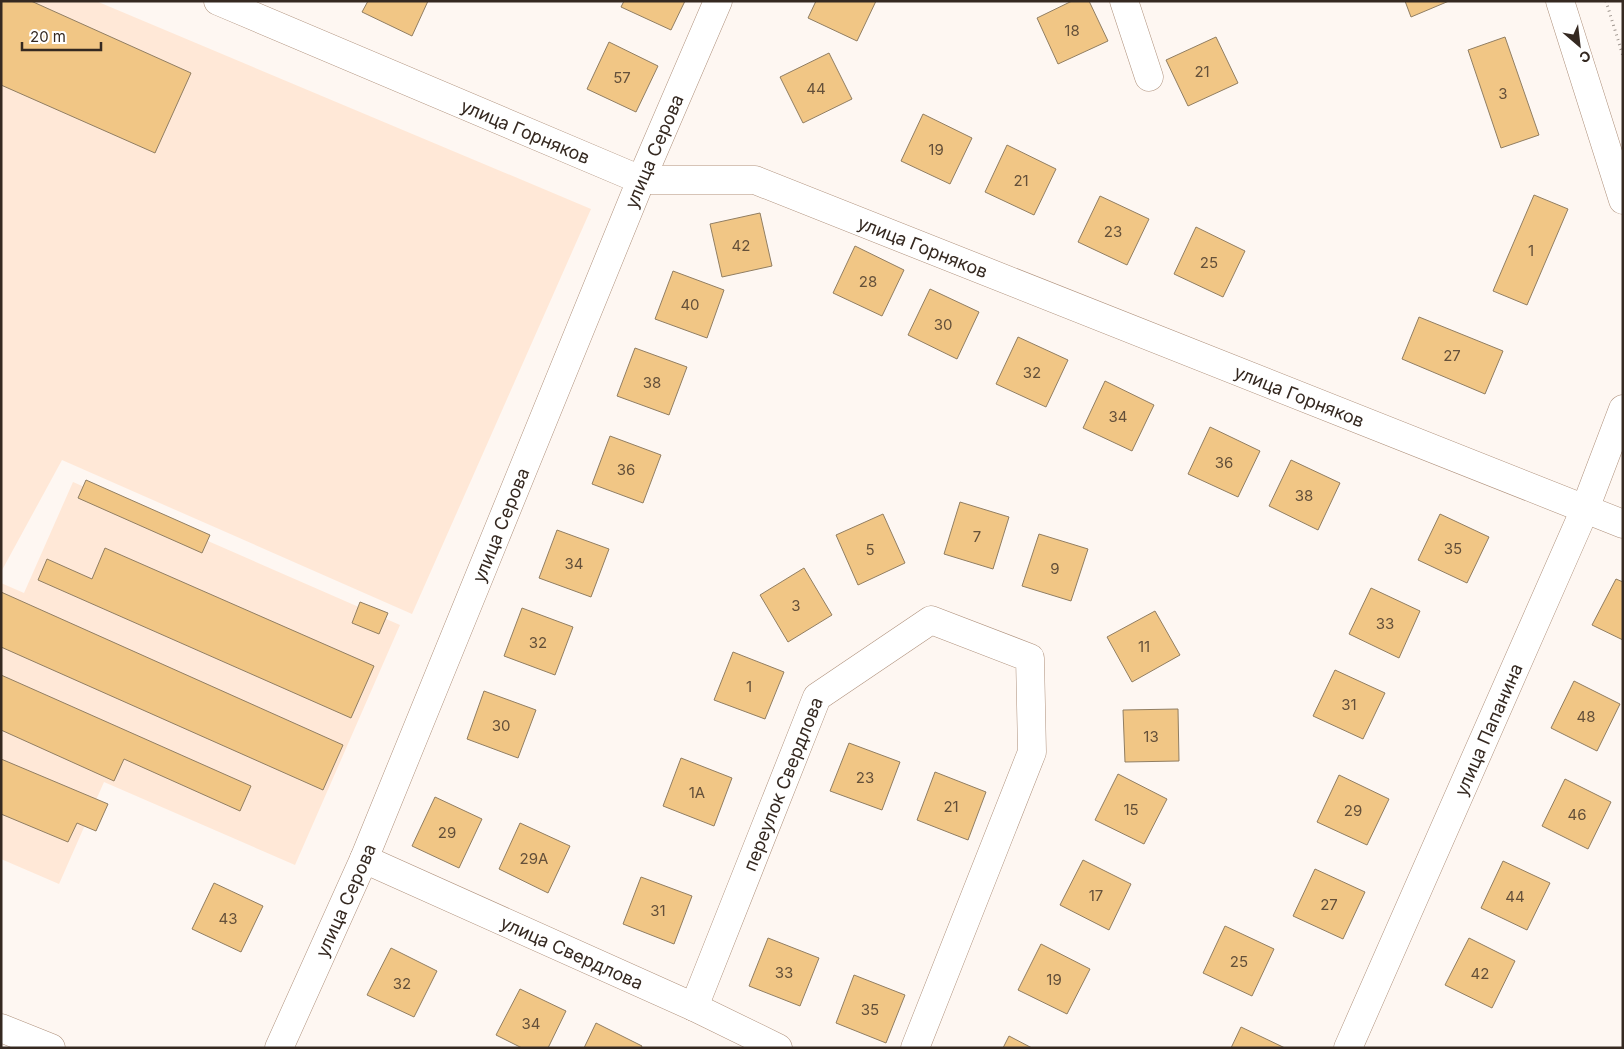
<svg xmlns="http://www.w3.org/2000/svg" width="1624" height="1049" font-family="Inter,sans-serif">
<style>
.built{fill:#ffe8d7}
.building{fill:#f1c685;stroke:#917e62}
.lines{fill:none;stroke-linecap:round;stroke-linejoin:round}
.minor-casing{stroke:#af917c;stroke-width:29}
.path{stroke:#9f968f;stroke-width:3;stroke-dasharray:1 4;stroke-linecap:butt}
.minor{stroke:#fff;stroke-width:28}
.labels{text-anchor:middle;dominant-baseline:central;stroke-width:4;stroke-linejoin:round;paint-order:stroke}
.number-label{font-size:15px;fill:#64503a}
.street-label{font-size:18px;fill:#352921;stroke:#fff}
</style>
<rect width="100%" height="100%" fill="#fef7f2"/>
<!-- built -->
<g class="built">
<polygon points="1,1 96,1 591,209 412,614 62,460 1,572"/>
<polygon points="73,482 400,625 295,865 104,782 59,884 1,859 1,583 24,593"/>
</g>
<!-- building -->
<g class="building">
<polygon points="1,1 31,1 191,73 155,153 1,85"/>
<polygon points="368,1 428,1 412,36 362,12"/>
<polygon points="624,1 685,1 671,30 621,7"/>
<polygon points="816,1 876,1 857,41 808,18"/>
<polygon points="1072,1 1089,1 1108,41 1058,64 1037,18"/>
<polygon points="1405,1 1449,1 1411,17"/>
<polygon points="1216,37 1238,83 1188,106 1166,60"/>
<polygon points="1505,37 1539,135 1501,148 1468,50"/>
<polygon points="609,42 658,66 636,112 587,89"/>
<polygon points="829,53 852,99 803,123 780,77"/>
<polygon points="923,114 972,138 950,184 901,161"/>
<polygon points="1007,145 1056,169 1034,215 985,192"/>
<polygon points="1534,195 1568,209 1527,305 1493,291"/>
<polygon points="1100,196 1149,219 1127,265 1078,242"/>
<polygon points="760,213 772,266 722,277 710,224"/>
<polygon points="1196,227 1245,251 1223,297 1174,274"/>
<polygon points="855,246 904,270 882,316 833,293"/>
<polygon points="673,271 724,290 707,338 655,319"/>
<polygon points="930,289 979,312 957,359 908,335"/>
<polygon points="1419,317 1503,351 1485,394 1402,359"/>
<polygon points="1018,337 1068,360 1046,407 996,384"/>
<polygon points="635,348 687,367 669,415 617,396"/>
<polygon points="1105,381 1154,405 1132,451 1083,428"/>
<polygon points="1210,427 1260,451 1238,497 1188,474"/>
<polygon points="610,436 661,455 643,503 592,484"/>
<polygon points="1291,460 1340,483 1318,530 1269,506"/>
<polygon points="86,480 210,535 202,553 78,498"/>
<polygon points="960,502 1009,517 993,569 944,554"/>
<polygon points="883,514 905,563 858,585 836,535"/>
<polygon points="1440,514 1489,537 1467,583 1418,560"/>
<polygon points="557,530 609,549 591,597 539,578"/>
<polygon points="1039,534 1088,549 1071,601 1022,586"/>
<polygon points="105,548 374,666 351,718 38,580 47,559 92,579"/>
<polygon points="804,568 832,615 788,642 760,595"/>
<polygon points="1616,579 1623,582 1623,640 1592,625"/>
<polygon points="1371,588 1420,611 1399,658 1349,634"/>
<polygon points="1,592 343,745 323,790 1,647"/>
<polygon points="360,602 388,613 379,634 352,623"/>
<polygon points="522,608 573,627 555,675 504,656"/>
<polygon points="1155,611 1180,655 1132,682 1107,637"/>
<polygon points="733,652 784,672 765,719 714,700"/>
<polygon points="1335,670 1385,693 1363,739 1313,716"/>
<polygon points="1,675 251,786 240,811 124,759 114,781 1,730"/>
<polygon points="1574,681 1620,704 1597,751 1551,728"/>
<polygon points="484,691 536,710 518,758 467,739"/>
<polygon points="1178,709 1179,761 1125,762 1123,710"/>
<polygon points="849,743 900,762 882,810 830,791"/>
<polygon points="681,758 732,778 714,826 663,806"/>
<polygon points="1,759 108,804 96,831 77,823 68,842 1,814"/>
<polygon points="935,772 986,792 968,840 917,820"/>
<polygon points="1118,774 1167,799 1144,844 1095,820"/>
<polygon points="1339,775 1389,799 1367,845 1317,822"/>
<polygon points="1565,779 1611,802 1588,849 1542,826"/>
<polygon points="435,797 482,819 459,868 412,846"/>
<polygon points="520,823 570,846 548,893 499,869"/>
<polygon points="1083,860 1131,884 1109,930 1060,905"/>
<polygon points="1503,861 1550,883 1527,930 1481,908"/>
<polygon points="1315,869 1365,892 1343,939 1293,916"/>
<polygon points="641,877 692,896 674,944 623,924"/>
<polygon points="214,883 263,906 241,952 192,929"/>
<polygon points="1225,926 1274,949 1252,996 1203,973"/>
<polygon points="768,938 819,958 800,1006 749,986"/>
<polygon points="1469,938 1515,961 1492,1008 1445,985"/>
<polygon points="1041,944 1090,969 1067,1014 1018,990"/>
<polygon points="391,948 437,971 414,1017 367,995"/>
<polygon points="854,975 905,995 886,1043 836,1023"/>
<polygon points="520,989 566,1011 548,1048 522,1048 496,1035"/>
<polygon points="596,1023 642,1046 641,1048 584,1048"/>
<polygon points="1241,1027 1285,1048 1231,1048"/>
<polygon points="1009,1036 1032,1048 1003,1048"/>
</g>
<g class="lines">
<defs>
<g id="minor">
<path id="s1" d="M218 1 641 180H755L1623 524"/>
<polyline points="1124,1 1149,77"/>
<polyline points="1560,1 1623,200"/>
<path id="s2" d="M364 859 694 1007 778 1048"/>
<path id="s3" d="M694 1007 817 697 931 620 1030 658 1032 752 915 1048"/>
<polyline points="1,1028 51,1048"/>
<path id="s4" d="M279 1048 364 859 641 180 718 1"/>
<path id="s5" d="M1348 1048 1585 509 1623 409"/>
</g>
</defs>
<!-- minor casing -->
<use href="#minor" class="minor-casing"/>
<!-- path -->
<polyline class="path" points="1606,1 1623,56"/>
<!-- minor -->
<use href="#minor" class="minor"/>
</g>
<g class="labels">
<!-- number labels -->
<g class="number-label">
<text x="1072" y="30">18</text>
<text x="1202" y="71">21</text>
<text x="622" y="77">57</text>
<text x="816" y="88">44</text>
<text x="1503" y="93">3</text>
<text x="936" y="149">19</text>
<text x="1021" y="180">21</text>
<text x="1113" y="231">23</text>
<text x="741" y="245">42</text>
<text x="1531" y="250">1</text>
<text x="1209" y="262">25</text>
<text x="868" y="281">28</text>
<text x="690" y="304">40</text>
<text x="943" y="324">30</text>
<text x="1452" y="355">27</text>
<text x="1032" y="372">32</text>
<text x="652" y="382">38</text>
<text x="1118" y="416">34</text>
<text x="1224" y="462">36</text>
<text x="626" y="469">36</text>
<text x="1304" y="495">38</text>
<text x="977" y="536">7</text>
<text x="1453" y="548">35</text>
<text x="870" y="549">5</text>
<text x="574" y="563">34</text>
<text x="1055" y="568">9</text>
<text x="796" y="605">3</text>
<text x="1385" y="623">33</text>
<text x="538" y="642">32</text>
<text x="1144" y="646">11</text>
<text x="749" y="686">1</text>
<text x="1349" y="704">31</text>
<text x="1586" y="716">48</text>
<text x="501" y="725">30</text>
<text x="1151" y="736">13</text>
<text x="865" y="777">23</text>
<text x="697" y="792">1А</text>
<text x="951" y="806">21</text>
<text x="1131" y="809">15</text>
<text x="1353" y="810">29</text>
<text x="1577" y="814">46</text>
<text x="447" y="832">29</text>
<text x="534" y="858">29А</text>
<text x="1096" y="895">17</text>
<text x="1515" y="896">44</text>
<text x="1329" y="904">27</text>
<text x="658" y="910">31</text>
<text x="228" y="918">43</text>
<text x="1239" y="961">25</text>
<text x="784" y="972">33</text>
<text x="1480" y="973">42</text>
<text x="1054" y="979">19</text>
<text x="402" y="983">32</text>
<text x="870" y="1009">35</text>
<text x="531" y="1023">34</text>
</g>
<!-- street labels -->
<g class="street-label">
<text stroke="none"><textPath href="#s1" startOffset="334">улица Горняков</textPath></text>
<text stroke="none"><textPath href="#s4" startOffset="972">улица Серова</textPath></text>
<text stroke="none"><textPath href="#s1" startOffset="754">улица Горняков</textPath></text>
<text stroke="none"><textPath href="#s1" startOffset="1159">улица Горняков</textPath></text>
<text stroke="none"><textPath href="#s4" startOffset="568">улица Серова</textPath></text>
<text stroke="none"><textPath href="#s5" startOffset="348">улица Папанина</textPath></text>
<text stroke="none"><textPath href="#s3" startOffset="240">переулок Свердлова</textPath></text>
<text stroke="none"><textPath href="#s4" startOffset="162">улица Серова</textPath></text>
<text stroke="none"><textPath href="#s2" startOffset="228">улица Свердлова</textPath></text>
</g>
</g>
<!-- border -->
<rect width="1624" height="1049" fill="none" stroke="#352921" stroke-width="5"/>
<!-- north arrow -->
<g transform="translate(1579 45) rotate(152)" stroke="#ffffff" stroke-width="4" paint-order="stroke">
<path d="M0-4L9 19L0 12L-9 19Z" fill="#352921"/>
<text y="-8" font-size="14" font-weight="bold" text-anchor="middle" fill="#352921">С</text>
</g>
<!-- scale -->
<path d="M22 42v8h79v-8" fill="none" stroke="#352921" stroke-width="2.5"/>
<text x="30" y="42" font-size="15" fill="#352921" stroke="#ffffff" stroke-width="4" paint-order="stroke">20 m</text>
</svg>
